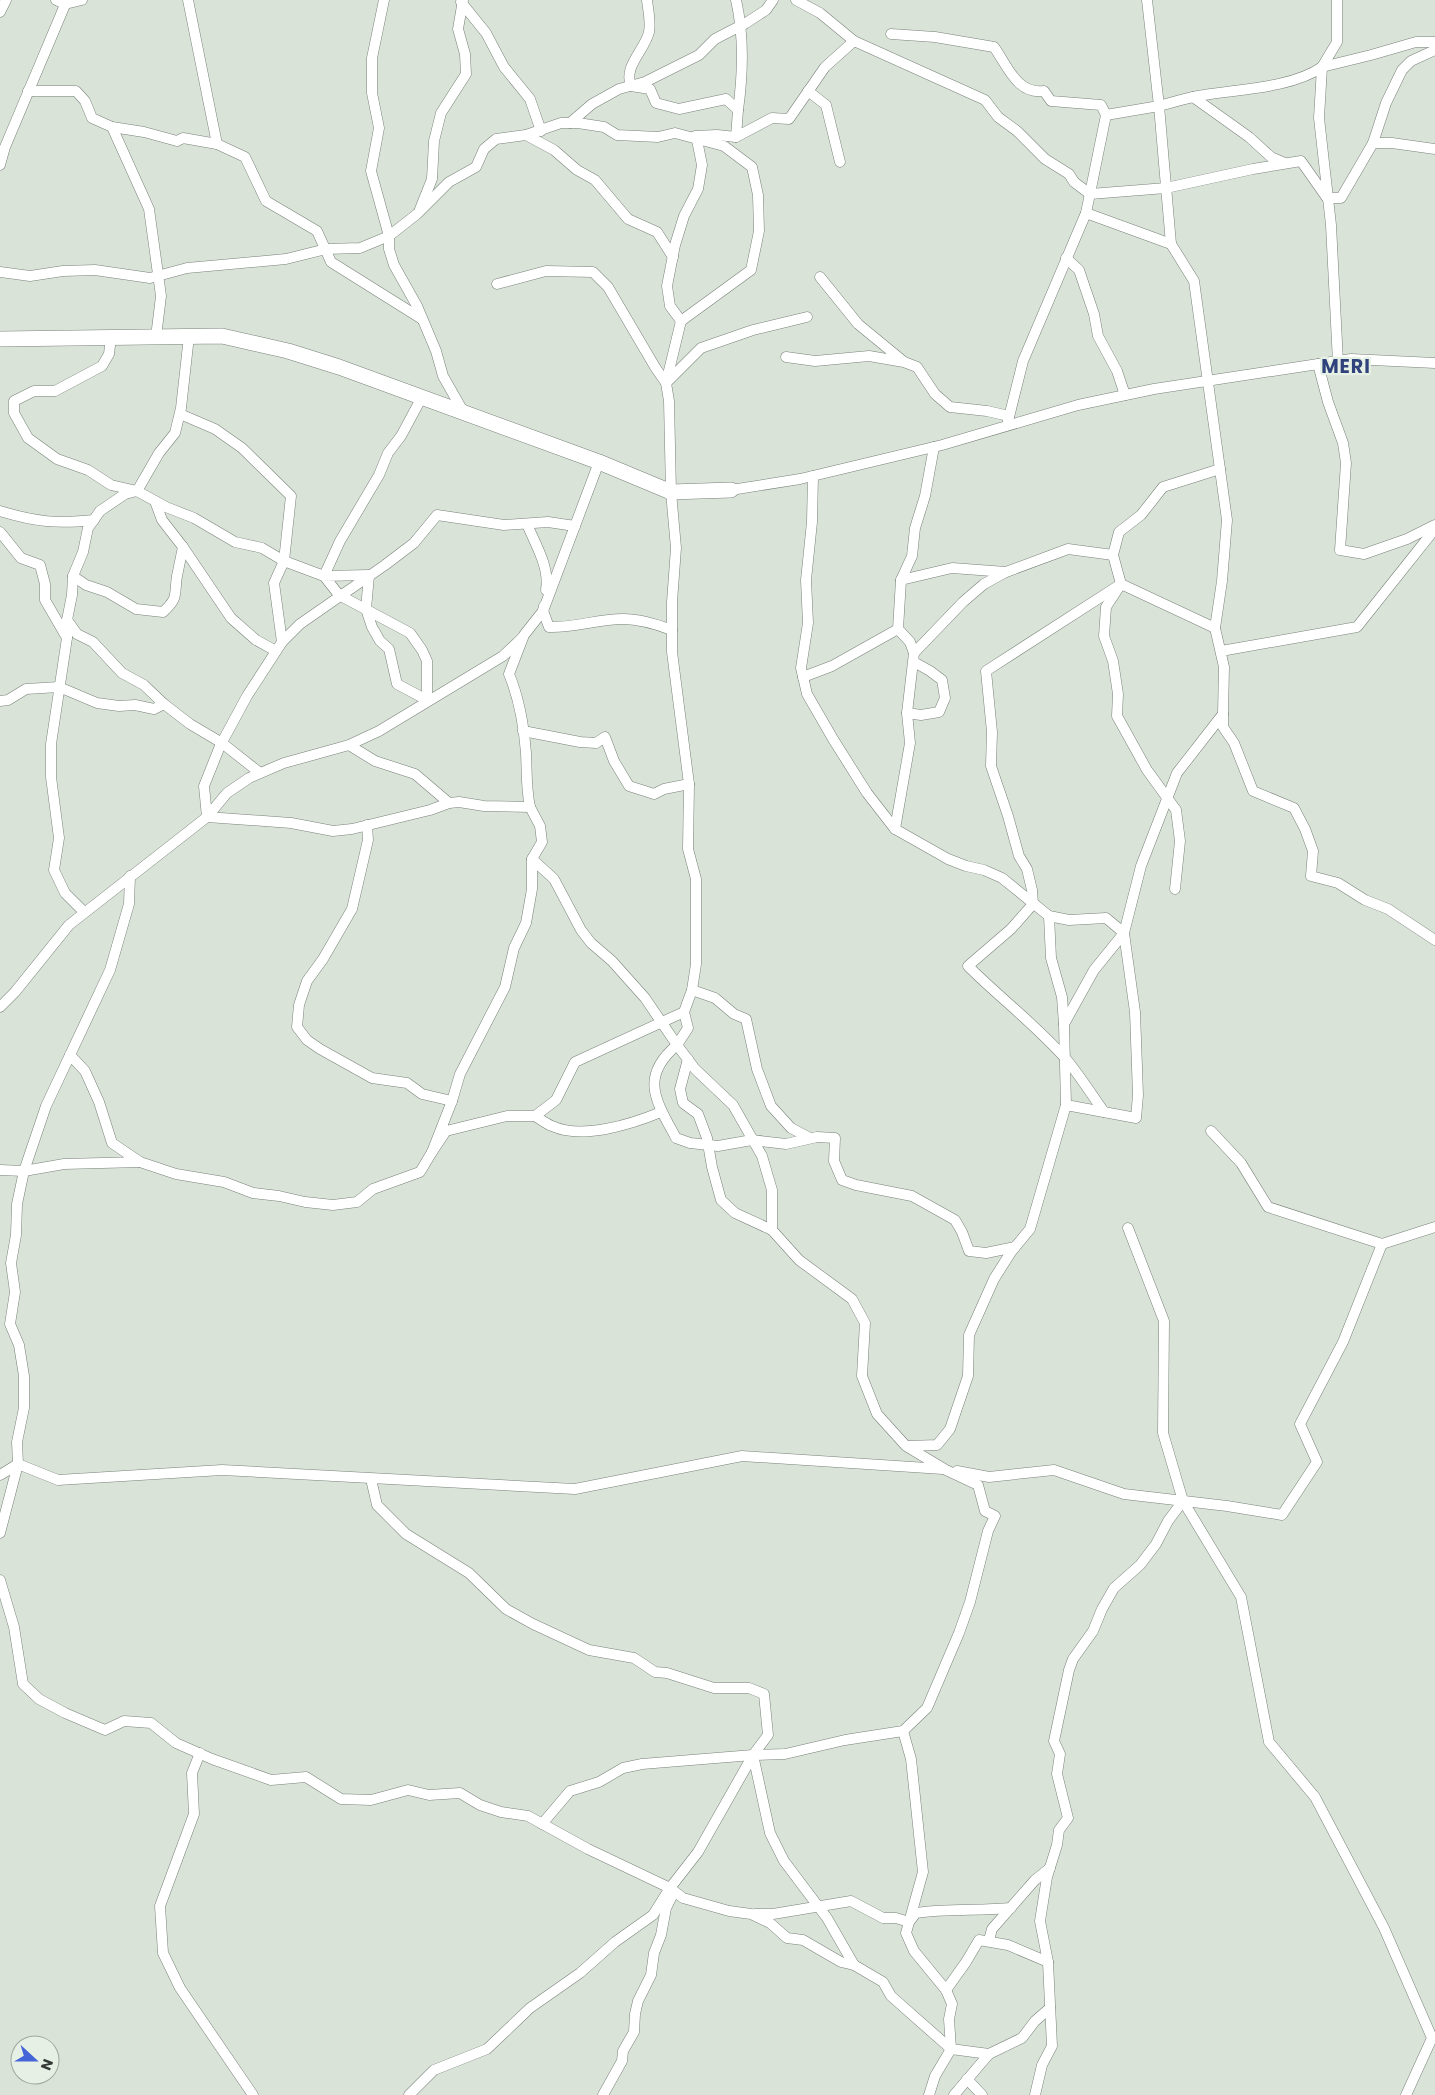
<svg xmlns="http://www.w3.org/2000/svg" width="1435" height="2095" font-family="Poppins,sans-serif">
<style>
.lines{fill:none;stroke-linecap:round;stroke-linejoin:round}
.minor-casing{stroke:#798279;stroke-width:11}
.secondary-casing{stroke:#798279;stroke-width:16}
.minor{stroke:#fff;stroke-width:10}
.secondary{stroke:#fff;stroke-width:15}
.labels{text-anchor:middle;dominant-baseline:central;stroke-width:4.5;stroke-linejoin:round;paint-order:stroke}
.district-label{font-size:19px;font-weight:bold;letter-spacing:1px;fill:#30427c;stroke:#e6f0e5}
</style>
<rect width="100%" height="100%" fill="#d9e3d8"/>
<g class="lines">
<defs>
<g id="minor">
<polyline points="56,0 65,4 82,0"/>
<polyline points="188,0 217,144"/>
<path d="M647 0C648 10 651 22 649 32 645 50 623 66 631 86L650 89 656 103 679 109 726 99 738 110 736 137 772 118 789 119 825 67 854 41"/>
<path d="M736 0C744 35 743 74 738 110"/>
<polyline points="796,0 820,13 854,41 985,100 998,117 1017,131 1045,159 1069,174 1074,182 1090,194 1166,188 1253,169 1301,161 1327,198 1341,198 1373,143 1386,103 1402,70 1411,61 1435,50"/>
<polyline points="1337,0 1337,42 1322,67 1371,55 1416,42 1435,42"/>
<polyline points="461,2 486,33 504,67 530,99 541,131"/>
<polyline points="0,12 6,0"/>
<path d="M891 34 935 37 994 47C1007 65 1017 95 1044 91L1051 101 1101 105 1106 115"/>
<polyline points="28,91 76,91 85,101 92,118 112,127 144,132 177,141 183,138 217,144 245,157 266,201 317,231 331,262 422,319"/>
<polyline points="808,91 826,105 840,162"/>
<polyline points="1193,97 1249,137 1271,157 1285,163"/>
<polyline points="570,123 592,104 619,89 645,82 699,55 715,39 746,23 766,10 773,0"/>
<polyline points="112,127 149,209 161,296 156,337"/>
<polyline points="526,135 554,150 577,170 595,180 628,219 657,232 673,257"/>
<polyline points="695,136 717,135 736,137"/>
<polyline points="1373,143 1392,143 1435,149"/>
<polyline points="0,165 5,147 67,0"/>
<polyline points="420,209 432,179 434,141 441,113 466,74 465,54 458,29 463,0"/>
<path d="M1171 244 1159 106C1174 102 1189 97 1204 95 1239 89 1292 88 1322 67L1319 118 1331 225 1338 362"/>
<polyline points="1066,258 1079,270 1094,314 1098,336 1117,371 1125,395"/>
<polyline points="0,272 30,276 63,271 95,270 150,278 187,268 286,259 326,249 360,248 389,236 371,171 379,128 372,93 372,58 384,0"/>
<polyline points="820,277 858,324 903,361"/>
<polyline points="681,321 670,306 667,286 675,245 684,216 698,189 702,165 697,140"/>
<polyline points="111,337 109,354 102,366 55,391 34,391 14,401 14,413 28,438 57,459 88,470 111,485 137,491 166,507 194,518 235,542 262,548 284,561 324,576 339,595 410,633 422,650 427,661 427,700 397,684 389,649 380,641 372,627 366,609 369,575 324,576 340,541 379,475 388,453 401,436 422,397"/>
<polyline points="786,357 815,361 869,356 904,362 917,367 935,394 950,407 987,411 1009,416"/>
<polyline points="1318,364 1328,402 1343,443 1346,463 1340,550 1364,554 1407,539 1435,525"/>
<polyline points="667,382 701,348 753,330 807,317"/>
<polyline points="464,413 443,376 436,351 417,306 394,265 389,249 389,236 417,214 449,182 476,167 484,149 496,139 526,135 561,123 578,123 604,127 617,135 658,137 675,133 724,146 752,167 758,195 759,231 751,270 681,321 666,383"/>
<polyline points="180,414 215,429 242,448 291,496 284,561 274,583 282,642"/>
<polyline points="1008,421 1023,361 1086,213"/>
<polyline points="813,476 812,522 806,580 808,623 801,668 807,694 833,739 867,793 895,829 948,859 966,866 984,870 1002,878 1049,916 1069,920 1106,918 1124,933 1094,970 1064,1024 1066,1105"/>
<polyline points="731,490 800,479 942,445 1078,405 1154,389 1351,359 1435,363"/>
<polyline points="155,501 162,520 183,547 231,618 256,640 276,651"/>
<path d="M0 511C36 522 57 524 94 520"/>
<path d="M527 524C535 544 550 567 546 590"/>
<polyline points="0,532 21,558 40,565 45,584 45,600 67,638 51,744 51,777 59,838 54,870 65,893 84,912"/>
<polyline points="1113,555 1121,584 1106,607 1104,636 1113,661 1118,694 1117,716 1147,770 1176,810 1180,841 1175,889"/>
<path d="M73 576 86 585 107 592 136 609 163 612C179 598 174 594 177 576 179 566 181 557 183 547"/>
<polyline points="901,580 912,556 915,528 925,496 934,447"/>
<path d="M544 606 543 611 549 627C574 628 598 619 623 619 640 619 656 624 672 630"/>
<polyline points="67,637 67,620 72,595 73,576 83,552 88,528 100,511 125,494 137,491 159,453 175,433 181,408 189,336"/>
<polyline points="522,638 503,656 379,731 349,745 284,763 249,778 227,793 207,817 204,786 220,746 247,696 282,642 300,624 385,565 414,543 437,515 504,525 548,522 575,526"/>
<polyline points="1221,651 1357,627 1435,529"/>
<polyline points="914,653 963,602 984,584 1004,573"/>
<polyline points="803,677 832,666 898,629"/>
<polyline points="0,701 8,700 26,689 59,687 97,703 119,706 135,705 154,709 164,704 144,685 122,673 93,642 77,634 67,620"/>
<polyline points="164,704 190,724 222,743 260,773"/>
<polyline points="907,713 921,715 939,712 945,698 942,680 930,671 914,662"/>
<polyline points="1223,714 1223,727 1234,743 1253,791 1294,808 1305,829 1313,851 1311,876 1338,883 1365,900 1388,909 1435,940"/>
<polyline points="523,731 580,742 596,743 605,737 614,761 629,786 654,794 664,789 689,784"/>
<polyline points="349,745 375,761 415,774 449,803"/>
<polyline points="530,807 540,826 542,842 532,859 532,889 526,923 514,948 505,987 460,1074 452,1101 432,1152 446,1131 507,1116 535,1116 556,1100 575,1062 684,1012"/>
<polyline points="367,825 368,840 352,909 323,959 307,981 299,1005 297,1027 307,1040 320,1049 372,1078 407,1083 422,1094 452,1101"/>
<polyline points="895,829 910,743 907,713 914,653 910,642 898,629 901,580 952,568 1006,572 1068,549 1113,555 1119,532 1141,515 1163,487 1220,469"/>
<path d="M532 859 554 879 581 930 591 943 612 961 645 998 677 1045C639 1077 656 1101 676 1138L690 1143 718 1146 752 1140 786 1144 817 1137 835 1138 834 1161 842 1180 856 1185 912 1196 955 1220 962 1232 969 1251 986 1253 1015 1247"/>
<polyline points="1049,916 1051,958 1062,997 1064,1024"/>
<polyline points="692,990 715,998 734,1014 746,1019 757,1069 771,1106 791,1128 810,1138"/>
<path d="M0 1007 15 992 69 925 207 817 291 823 333 831 352 829 430 810 449 803 459 802 484 806 530 807C526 789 527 771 526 753 524 727 519 698 509 674L524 635 543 611 599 462"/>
<polyline points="688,1059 680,1089 683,1103 698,1114 707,1138 712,1167 721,1200 735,1213 772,1230"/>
<path d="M1104 1112C1092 1095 1080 1076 1066 1059 1036 1025 1000 998 968 966L1011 929 1033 904 1032 890 1027 869 1019 856 1008 816 991 766 992 732 986 671 1121 584 1215 628"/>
<path d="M535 1116C540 1119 546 1124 552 1126 582 1140 632 1124 661 1112"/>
<polyline points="1211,1131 1241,1163 1268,1207 1382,1244 1435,1227"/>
<polyline points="140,1162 176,1174 224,1182 253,1193 279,1196 305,1202 333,1205 357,1202 373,1189 420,1172 432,1152"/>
<polyline points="0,1170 24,1171 46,1106 110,970 129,904 130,876"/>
<polyline points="1128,1228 1164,1321 1163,1433 1183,1501 1241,1597 1269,1742 1315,1797 1384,1928 1432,2038 1406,2095"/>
<polyline points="908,1446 937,1445 950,1429 968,1376 969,1335 994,1279 1011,1252 1030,1229 1066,1105 1136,1118 1138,1095 1135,1012 1124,933 1141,866 1177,773 1223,714 1224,667 1215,628 1222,581 1227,520 1194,281 1171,244 1086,213 1106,115 1159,106 1147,0"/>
<polyline points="957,1471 989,1477 1054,1470 1124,1494 1227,1506 1282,1515 1317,1462 1300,1424 1343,1342 1382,1244"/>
<polyline points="0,1475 18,1464 58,1480 222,1470 575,1489 742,1456 943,1469"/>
<polyline points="371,1479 377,1505 406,1534 469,1573 506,1609 533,1624 589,1650 634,1658 655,1672 667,1673 714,1688 749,1688 764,1694 768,1735 753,1755 642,1764 623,1768 599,1782 570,1791 542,1824"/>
<polyline points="0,1533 18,1464 17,1442 24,1408 24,1376 19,1345 10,1324 15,1292 11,1263 16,1235 17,1204 24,1171 64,1164 140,1162 112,1143 99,1102 85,1071 70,1055"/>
<polyline points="0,1580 14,1627 23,1684 39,1699 65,1713 105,1730 124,1721 151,1723 176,1743 212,1759 271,1780 306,1777 341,1799 371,1800 408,1790 429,1795 460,1793 480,1805 501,1812 528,1816 588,1849 670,1888 683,1898 729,1911 751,1914 770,1923 787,1938 803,1940 841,1962 854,1965 883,1982 891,1996 951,2049 989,2054"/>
<polyline points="903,1731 911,1759 923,1872 906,1933 914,1951 946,1990"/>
<polyline points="200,1753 192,1773 194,1814 160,1906 163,1953 180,1988 253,2095"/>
<polyline points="753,1755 770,1833 784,1861 827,1918 854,1965"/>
<path d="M755 1914H773L851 1901 883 1918H896L909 1922 916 1913C947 1908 979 1911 1011 1908"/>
<polyline points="989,1940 992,1929 1035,1880 1050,1868"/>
<polyline points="967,2079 982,2095"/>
<polyline points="409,2095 434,2070 487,2049 530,2008 580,1973 615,1942 653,1915 670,1888 698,1852 753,1755 785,1754 845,1740 903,1731 927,1708 959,1633 970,1602 988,1531 995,1516 985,1511 978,1485 946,1470 906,1446 877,1414 862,1376 865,1323 852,1299 799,1260 772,1230 772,1190 762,1156 733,1105 695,1069 677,1045 688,1028 684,1012 692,990 696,964 696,879 688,849 689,784 672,652 672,602 676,548 671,492 669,401 666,383 655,367 608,287 593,272 546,271 497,284"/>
<polyline points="603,2095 622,2061 623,2051 634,2032 635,2014 638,2001 651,1975 654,1953 661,1935 666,1908 672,1896"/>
<polyline points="929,2095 935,2076 951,2049 949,2019 952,2004 946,1990 966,1962 979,1940 1008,1945 1048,1962"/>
<polyline points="954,2095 989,2054 1022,2038 1035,2021 1050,2008"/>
<polyline points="1035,2095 1042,2065 1052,2046 1048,1962 1040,1921 1047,1877 1057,1845 1059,1830 1068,1818 1057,1774 1060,1754 1054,1741 1069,1670 1073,1659 1093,1631 1102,1609 1114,1588 1140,1565 1156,1544 1168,1521 1183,1501"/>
</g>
<polyline id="secondary" points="0,339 222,336 288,351 339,367 599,462 671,492 731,490"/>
</defs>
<!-- minor casing -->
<use href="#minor" class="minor-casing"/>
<!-- secondary casing -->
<use href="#secondary" class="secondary-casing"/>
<!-- minor -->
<use href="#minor" class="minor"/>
<!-- secondary -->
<use href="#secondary" class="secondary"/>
</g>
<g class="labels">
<!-- district labels -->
<g class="district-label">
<text x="1346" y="366">MERI</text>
</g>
</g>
<!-- north arrow -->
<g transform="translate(35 2060) rotate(111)"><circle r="24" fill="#e6f0e5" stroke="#9fa79f"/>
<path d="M0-4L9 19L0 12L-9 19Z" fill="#4564d7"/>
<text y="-8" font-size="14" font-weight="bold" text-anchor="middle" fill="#353935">N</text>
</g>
</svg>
